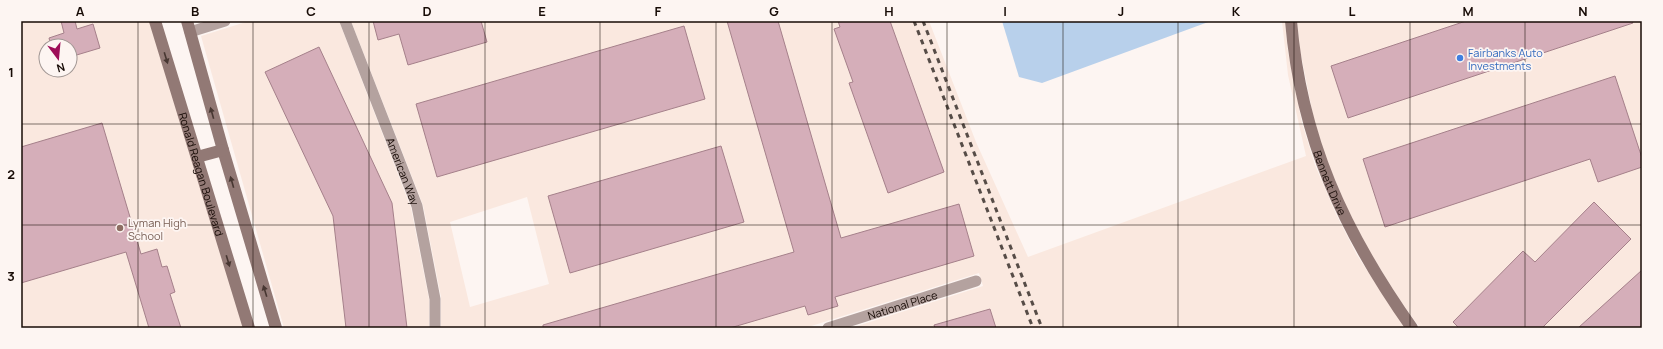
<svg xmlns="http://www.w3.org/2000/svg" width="1663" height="349" font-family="Manrope,sans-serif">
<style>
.built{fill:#fae8df;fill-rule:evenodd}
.water{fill:#b8d0eb}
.building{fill:#d5aeb9;stroke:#a5808a}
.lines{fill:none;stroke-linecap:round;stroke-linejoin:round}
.street{stroke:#b4a29f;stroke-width:11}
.secondary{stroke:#927975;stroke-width:12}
.rail{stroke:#564c47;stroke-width:3;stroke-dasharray:5 5;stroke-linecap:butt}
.oneway{fill:#483732}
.grid{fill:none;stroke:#170b06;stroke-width:1;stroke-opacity:0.55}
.shop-dot{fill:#3f7fe0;stroke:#fdf5f2;stroke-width:1.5}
.education-dot{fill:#8d6e63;stroke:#fdf5f2;stroke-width:1.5}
.labels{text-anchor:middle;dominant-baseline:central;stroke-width:3.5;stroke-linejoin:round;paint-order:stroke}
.shop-label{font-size:11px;fill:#366cbe;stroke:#fdf5f2;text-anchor:start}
.street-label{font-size:11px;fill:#170b06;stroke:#fdf5f2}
.education-label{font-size:11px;fill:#785e54;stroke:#fdf5f2;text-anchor:start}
.neatline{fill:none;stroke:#170b06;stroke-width:1.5}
.grid-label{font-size:13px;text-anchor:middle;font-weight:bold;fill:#170b06}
</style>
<rect width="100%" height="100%" fill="#fdf5f2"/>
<!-- built -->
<g class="built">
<path d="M21 21H155L249 328H21ZM46 46H70V70H46Z"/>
<polygon points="249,21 339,21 411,208 429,299 429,328 284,328 201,36"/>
<path d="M351 21H929L976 142 1028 257 1306 156 1288 75 1282 21H1285L1288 52 1302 123 1315 165 1336 214 1357 255 1405 328H851L983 286 979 273 805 328H441V297L423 205ZM527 197 549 284 470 307 450 222Z"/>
<polygon points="1297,21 1642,21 1642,328 1420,328 1399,299 1368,249 1347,208 1327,161 1314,120 1300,50"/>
</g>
<!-- water -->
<polygon class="water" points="1002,21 1211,21 1042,83 1019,77"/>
<!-- building -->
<g class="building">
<polygon points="61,21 75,21 77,29 93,24 100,48 70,57 70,46 51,46 49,38 64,33"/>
<polygon points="373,21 481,21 487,42 408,65 399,34 378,40"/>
<polygon points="727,21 778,21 841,238 959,204 974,256 835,297 838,306 808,315 805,306 730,328 543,328 543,325 794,252"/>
<polygon points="838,21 890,21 944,172 888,193 849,83 853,82 834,29 840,27"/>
<polygon points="1466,21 1632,21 1633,23 1348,118 1331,66"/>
<polygon points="684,26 705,99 437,177 416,104"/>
<polygon points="319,47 392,203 407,328 346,328 333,216 265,72"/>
<polygon points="1615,76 1642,158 1642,167 1598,182 1590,159 1385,227 1363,159"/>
<polygon points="102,123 141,254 157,249 162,267 167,266 175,292 170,294 181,328 149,328 126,252 21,283 21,147"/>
<polygon points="721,146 744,222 570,273 548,196"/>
<polygon points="1594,202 1631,239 1542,328 1459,328 1453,322 1523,251 1535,262"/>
<polygon points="1642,270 1642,328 1578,328"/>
<polygon points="990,309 996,328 935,328 934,325"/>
</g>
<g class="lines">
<!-- street -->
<g class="street">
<path id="s1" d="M345 21 417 206 435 299V328"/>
<polyline points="190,32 225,21"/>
<path id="s2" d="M828 328 976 281"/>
</g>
<!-- secondary -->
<g class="secondary">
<path id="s3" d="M155 21 249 328"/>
<polyline points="187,21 223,150 276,328"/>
<path id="s4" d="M1291 21C1301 139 1344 232 1412 328"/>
<polyline points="197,157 223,150"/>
</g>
<!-- rail -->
<g class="rail">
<polyline points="914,21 1033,328"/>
<polyline points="923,21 1042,328"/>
</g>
</g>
<!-- one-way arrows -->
<defs><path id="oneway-solid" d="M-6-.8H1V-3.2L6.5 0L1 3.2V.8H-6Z"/></defs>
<g class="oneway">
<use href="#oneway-solid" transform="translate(166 58) rotate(73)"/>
<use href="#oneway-solid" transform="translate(212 113) rotate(-106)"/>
<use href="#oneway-solid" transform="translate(232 182) rotate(-106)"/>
<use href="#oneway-solid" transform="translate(228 261) rotate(73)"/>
<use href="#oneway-solid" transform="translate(265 291) rotate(-107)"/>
</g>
<!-- grid -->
<path class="grid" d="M138 21V328M253 21V328M369 21V328M485 21V328M600 21V328M716 21V328M832 21V328M947 21V328M1063 21V328M1178 21V328M1294 21V328M1410 21V328M1525 21V328M21 124H1642M21 225H1642"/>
<!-- markers -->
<circle class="shop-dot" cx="1460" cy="58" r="4"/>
<circle class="education-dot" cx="120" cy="228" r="4"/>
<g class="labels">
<!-- shop labels -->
<g class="shop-label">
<text x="1468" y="52">Fairbanks Auto<tspan x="1468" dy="13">Investments</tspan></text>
</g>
<!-- street labels -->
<g class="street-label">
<text stroke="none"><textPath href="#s1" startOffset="161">American Way</textPath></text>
<text stroke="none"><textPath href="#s3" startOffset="160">Ronald Reagan Boulevard</textPath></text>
<text stroke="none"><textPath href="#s4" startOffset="167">Bennett Drive</textPath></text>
<text stroke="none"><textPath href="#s2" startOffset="78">National Place</textPath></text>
</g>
<!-- education labels -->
<g class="education-label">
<text x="128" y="222">Lyman High<tspan x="128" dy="13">School</tspan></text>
</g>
</g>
<!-- border -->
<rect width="1663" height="349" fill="none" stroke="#fdf5f2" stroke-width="44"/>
<!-- north arrow -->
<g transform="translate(58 58) rotate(164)"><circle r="19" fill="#fdf5f2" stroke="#a19794"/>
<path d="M0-3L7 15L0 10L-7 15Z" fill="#9e0d58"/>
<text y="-6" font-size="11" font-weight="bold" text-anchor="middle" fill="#170b06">N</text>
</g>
<rect x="22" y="22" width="1619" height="305" class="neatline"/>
<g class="grid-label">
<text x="80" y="16">A</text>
<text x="195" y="16">B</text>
<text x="311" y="16">C</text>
<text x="427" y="16">D</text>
<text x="542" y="16">E</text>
<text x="658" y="16">F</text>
<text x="774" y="16">G</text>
<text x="889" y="16">H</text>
<text x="1005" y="16">I</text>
<text x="1121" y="16">J</text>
<text x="1236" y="16">K</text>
<text x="1352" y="16">L</text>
<text x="1468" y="16">M</text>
<text x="1583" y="16">N</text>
<text x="11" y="77">1</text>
<text x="11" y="179">2</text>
<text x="11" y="281">3</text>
</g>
</svg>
